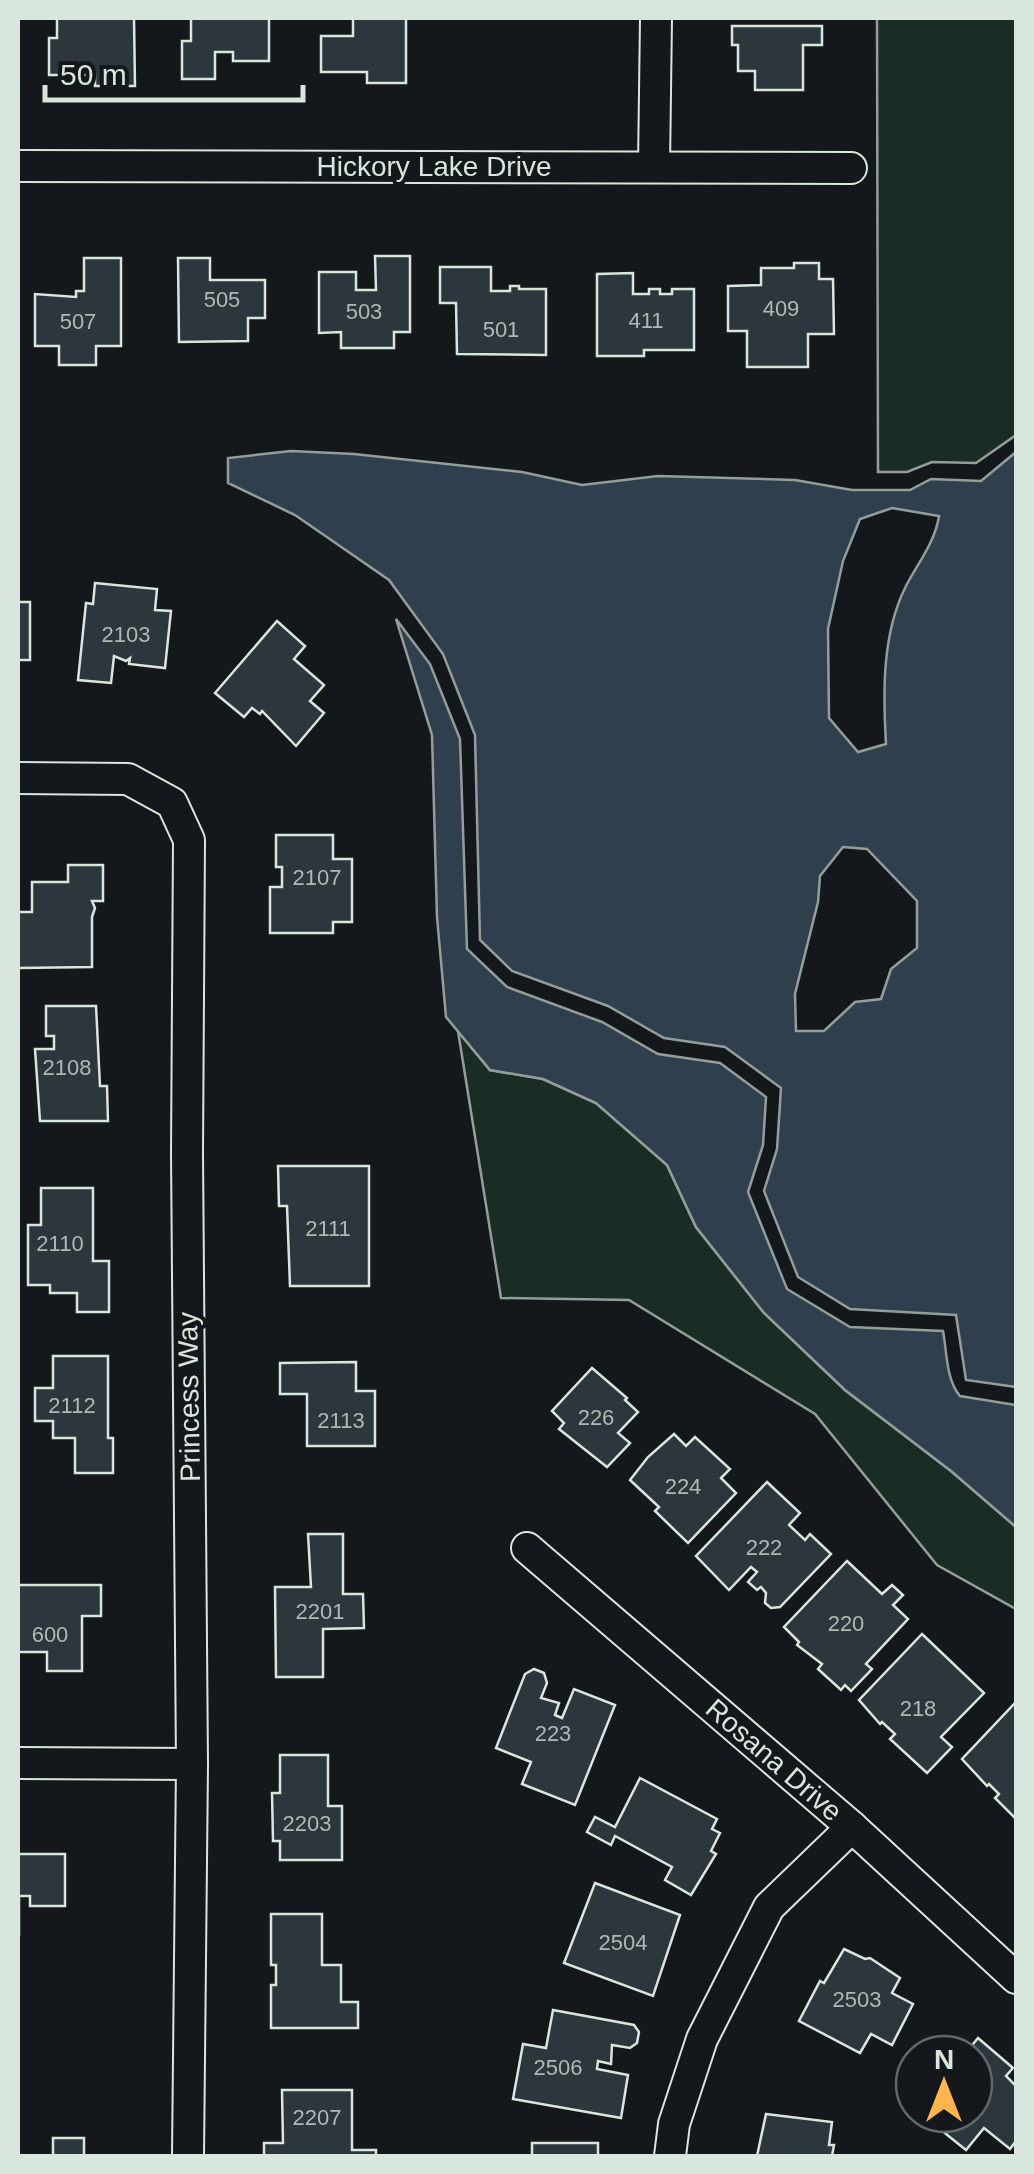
<svg xmlns="http://www.w3.org/2000/svg" width="1034" height="2174" font-family="Helvetica,sans-serif">
<style>
.green{fill:#1a2d24;stroke:#939e99;stroke-width:2.5}
.water{fill:#2f3f4d;stroke:#939e99;stroke-width:2.5;fill-rule:evenodd}
.building{fill:#2c363c;stroke:#d8e6dc;stroke-width:2.5}
.lines{fill:none;stroke-linecap:round;stroke-linejoin:round}
.street-casing{stroke:#d8e6dc;stroke-width:34}
.street{stroke:#14181c;stroke-width:30}
.labels{text-anchor:middle;dominant-baseline:central;stroke-width:8;stroke-linejoin:round;paint-order:stroke}
.number-label{font-size:22px;fill:#adbab4}
.street-label{font-size:28px;fill:#d8e6dc;stroke:#14181c}
</style>
<rect width="100%" height="100%" fill="#14181c"/>
<!-- green -->
<g class="green">
<polygon points="877,18 1016,18 1016,435 976,463 932,462 907,472 878,472"/>
<polygon points="458,1031 490,1070 543,1079 596,1103 667,1165 696,1227 764,1313 845,1390 951,1471 1016,1527 1016,1609 937,1565 815,1414 629,1300 501,1298"/>
</g>
<!-- water -->
<g class="water">
<path d="M291 451 354 454 522 472 582 485 658 476 795 480 852 490H910L931 479 981 481 1016 452V1387L966 1380 956 1315 850 1309 798 1277 764 1191 777 1149 781 1088 725 1047 664 1038 608 1006 512 971 480 940 475 735 443 654 389 580 295 515 228 483V458ZM892 508 939 516C935 543 917 564 905 588 882 635 883 692 886 744L858 752 829 718 828 629 843 561 860 519ZM843 847 867 849 917 901V948L891 969 881 999 855 1002 824 1031H796L795 994 818 902 820 876Z"/>
<path d="M396 619 430 664 460 739 467 949 507 987 602 1022 658 1054 720 1063 766 1097 763 1145 748 1192 787 1289 850 1327 943 1331C947 1352 946 1380 960 1396L1016 1405V1527L951 1471 845 1390 764 1313 696 1227 667 1165 596 1103 543 1079 490 1070 446 1017 437 917 432 735Z"/>
</g>
<!-- building -->
<g class="building">
<polygon points="57,18 134,18 135,86 95,86 95,75 49,75 49,38 57,38"/>
<polygon points="191,18 269,18 269,61 233,61 233,52 215,52 215,79 182,79 182,41 191,41"/>
<polygon points="353,18 406,18 406,83 367,83 367,72 321,72 321,36 353,36"/>
<polygon points="732,26 822,26 822,45 803,45 803,90 755,90 755,71 738,71 738,45 732,45"/>
<polygon points="375,256 410,256 410,332 394,332 394,348 341,348 341,332 319,333 319,272 356,272 356,290 376,290"/>
<polygon points="84,258 121,258 121,346 96,346 96,365 59,365 59,346 35,346 35,294 76,297 76,291 84,291"/>
<polygon points="178,258 210,258 210,280 265,280 265,318 248,318 248,341 179,342"/>
<polygon points="794,263 819,263 819,279 833,279 834,334 808,334 808,367 747,367 747,331 728,331 728,286 761,285 761,268 794,268"/>
<polygon points="440,267 491,267 491,291 510,291 510,286 519,286 519,289 546,289 546,355 457,354 456,303 440,303"/>
<polygon points="633,273 633,294 649,294 649,289 660,289 660,294 672,294 672,289 694,289 694,350 644,350 644,356 597,356 597,274"/>
<polygon points="95,583 157,589 155,610 171,611 165,668 129,664 130,658 126,661 114,656 111,683 78,680 86,603 93,604"/>
<rect x="18" y="602" width="12" height="58"/>
<polygon points="277,621 305,646 294,659 324,685 310,701 324,713 296,746 262,711 260,714 252,708 244,717 215,693"/>
<polygon points="276,835 333,835 333,859 352,859 352,922 333,922 333,933 270,933 270,887 282,887 282,867 276,867"/>
<polygon points="68,865 103,865 103,901 92,901 95,908 92,917 92,967 18,968 18,912 32,912 32,882 68,882"/>
<polygon points="46,1006 96,1006 100,1086 107,1086 108,1121 40,1121 35,1049 54,1049 54,1036 46,1036"/>
<polygon points="278,1166 369,1166 369,1286 290,1286 287,1206 279,1206"/>
<polygon points="41,1188 93,1188 93,1261 109,1261 109,1312 77,1312 77,1293 50,1293 50,1285 28,1285 28,1225 41,1225"/>
<polygon points="53,1356 108,1356 108,1438 113,1438 113,1473 75,1473 75,1438 53,1438 53,1421 35,1421 35,1388 53,1388"/>
<polygon points="356,1362 356,1391 375,1391 375,1446 307,1446 307,1394 280,1394 280,1363"/>
<polygon points="592,1368 627,1398 625,1400 638,1412 618,1433 630,1443 607,1467 559,1429 564,1423 552,1411"/>
<polygon points="674,1434 686,1446 695,1437 730,1469 721,1478 736,1493 688,1543 655,1511 659,1507 630,1480 648,1457"/>
<polygon points="767,1482 800,1513 789,1525 805,1540 810,1534 831,1554 780,1607 771,1608 765,1603 766,1593 761,1587 757,1590 748,1582 757,1572 751,1567 729,1590 696,1556"/>
<polygon points="308,1534 343,1534 343,1594 363,1594 364,1628 323,1629 323,1677 276,1677 275,1587 311,1587"/>
<polygon points="847,1561 882,1594 892,1585 903,1595 893,1605 908,1619 866,1664 872,1669 851,1691 845,1685 841,1690 818,1669 822,1664 797,1645 799,1642 784,1627"/>
<polygon points="18,1585 101,1585 101,1616 82,1616 82,1671 47,1671 47,1652 18,1652"/>
<polygon points="922,1634 984,1693 941,1737 952,1747 927,1773 890,1739 895,1734 882,1722 880,1724 859,1700"/>
<polygon points="534,1669 544,1673 547,1683 541,1698 559,1703 555,1715 562,1718 574,1689 615,1705 575,1805 522,1784 531,1762 496,1748 525,1674"/>
<polygon points="1016,1702 1016,1819 995,1798 999,1794 989,1784 987,1786 962,1759"/>
<polygon points="280,1755 328,1755 328,1806 342,1806 342,1860 280,1860 280,1841 273,1841 272,1793 280,1793"/>
<polygon points="640,1778 717,1819 712,1829 720,1833 711,1851 716,1854 691,1895 665,1880 672,1867 615,1836 611,1845 587,1832 595,1817 615,1827"/>
<polygon points="18,1854 65,1854 65,1906 30,1906 30,1896 19,1896 19,1936"/>
<polygon points="595,1883 680,1915 653,1996 564,1963"/>
<polygon points="271,1914 322,1914 322,1965 341,1965 341,2002 358,2002 358,2028 271,2028 271,1985 276,1985 276,1965 271,1965"/>
<polygon points="844,1949 865,1959 870,1958 900,1978 892,1993 913,2004 892,2045 871,2034 860,2053 799,2021 820,1981 824,1983"/>
<polygon points="553,2010 634,2025 639,2032 637,2043 630,2048 612,2045 611,2064 598,2061 597,2069 628,2075 621,2118 513,2099 523,2044 546,2048"/>
<polygon points="978,2038 1013,2068 1006,2076 1016,2086 1016,2141 1010,2149 984,2128 966,2150 921,2114 974,2114 974,2054 965,2054"/>
<polygon points="282,2090 352,2090 352,2150 376,2150 376,2156 264,2156 264,2143 283,2143"/>
<polygon points="766,2114 832,2122 829,2145 834,2145 832,2156 757,2156"/>
<rect x="53" y="2138" width="31" height="18"/>
<rect x="532" y="2143" width="66" height="13"/>
</g>
<g class="lines">
<defs>
<g id="street">
<polyline points="18,166 851,168"/>
<polyline points="654,166 656,18"/>
<polyline points="18,778 128,779 172,803 189,840 187,1153 192,1764 188,2156"/>
<polyline points="527,1548 852,1827 1016,1978"/>
<polyline points="18,1763 192,1764"/>
<polyline points="670,2156 674,2124 702,2039 769,1907 852,1827"/>
</g>
</defs>
<!-- street casing -->
<use href="#street" class="street-casing"/>
<!-- street -->
<use href="#street" class="street"/>
</g>
<g class="labels">
<!-- number labels -->
<g class="number-label">
<text x="222" y="299">505</text>
<text x="781" y="308">409</text>
<text x="364" y="311">503</text>
<text x="646" y="320">411</text>
<text x="78" y="321">507</text>
<text x="501" y="329">501</text>
<text x="126" y="634">2103</text>
<text x="317" y="877">2107</text>
<text x="67" y="1067">2108</text>
<text x="328" y="1228">2111</text>
<text x="60" y="1243">2110</text>
<text x="72" y="1405">2112</text>
<text x="596" y="1417">226</text>
<text x="341" y="1420">2113</text>
<text x="683" y="1486">224</text>
<text x="764" y="1547">222</text>
<text x="320" y="1611">2201</text>
<text x="846" y="1623">220</text>
<text x="50" y="1634">600</text>
<text x="918" y="1708">218</text>
<text x="553" y="1733">223</text>
<text x="307" y="1823">2203</text>
<text x="623" y="1942">2504</text>
<text x="857" y="1999">2503</text>
<text x="558" y="2067">2506</text>
<text x="317" y="2117">2207</text>
</g>
<!-- street labels -->
<g class="street-label">
<text x="434" y="166">Hickory Lake Drive</text>
<text transform="translate(189 1397) rotate(-91)">Princess Way</text>
<text transform="translate(774 1760) rotate(41)">Rosana Drive</text>
</g>
</g>
<!-- border -->
<rect width="1034" height="2174" fill="none" stroke="#d8e6dc" stroke-width="40"/>
<!-- north arrow -->
<g transform="translate(944 2084)"><circle r="48" fill="#14181c" stroke="#626a69" stroke-width="2.5"/>
<path d="M0-8L18 38L0 25L-18 38Z" fill="#ffb74d"/>
<text y="-15" font-size="28" font-weight="bold" text-anchor="middle" fill="#d8e6dc">N</text>
</g>
<!-- scale -->
<path d="M45 85v15h258v-15" fill="none" stroke="#d8e6dc" stroke-width="5"/>
<text x="60" y="85" font-size="30" fill="#d8e6dc" stroke="#14181c" stroke-width="8" paint-order="stroke">50 m</text>
</svg>
